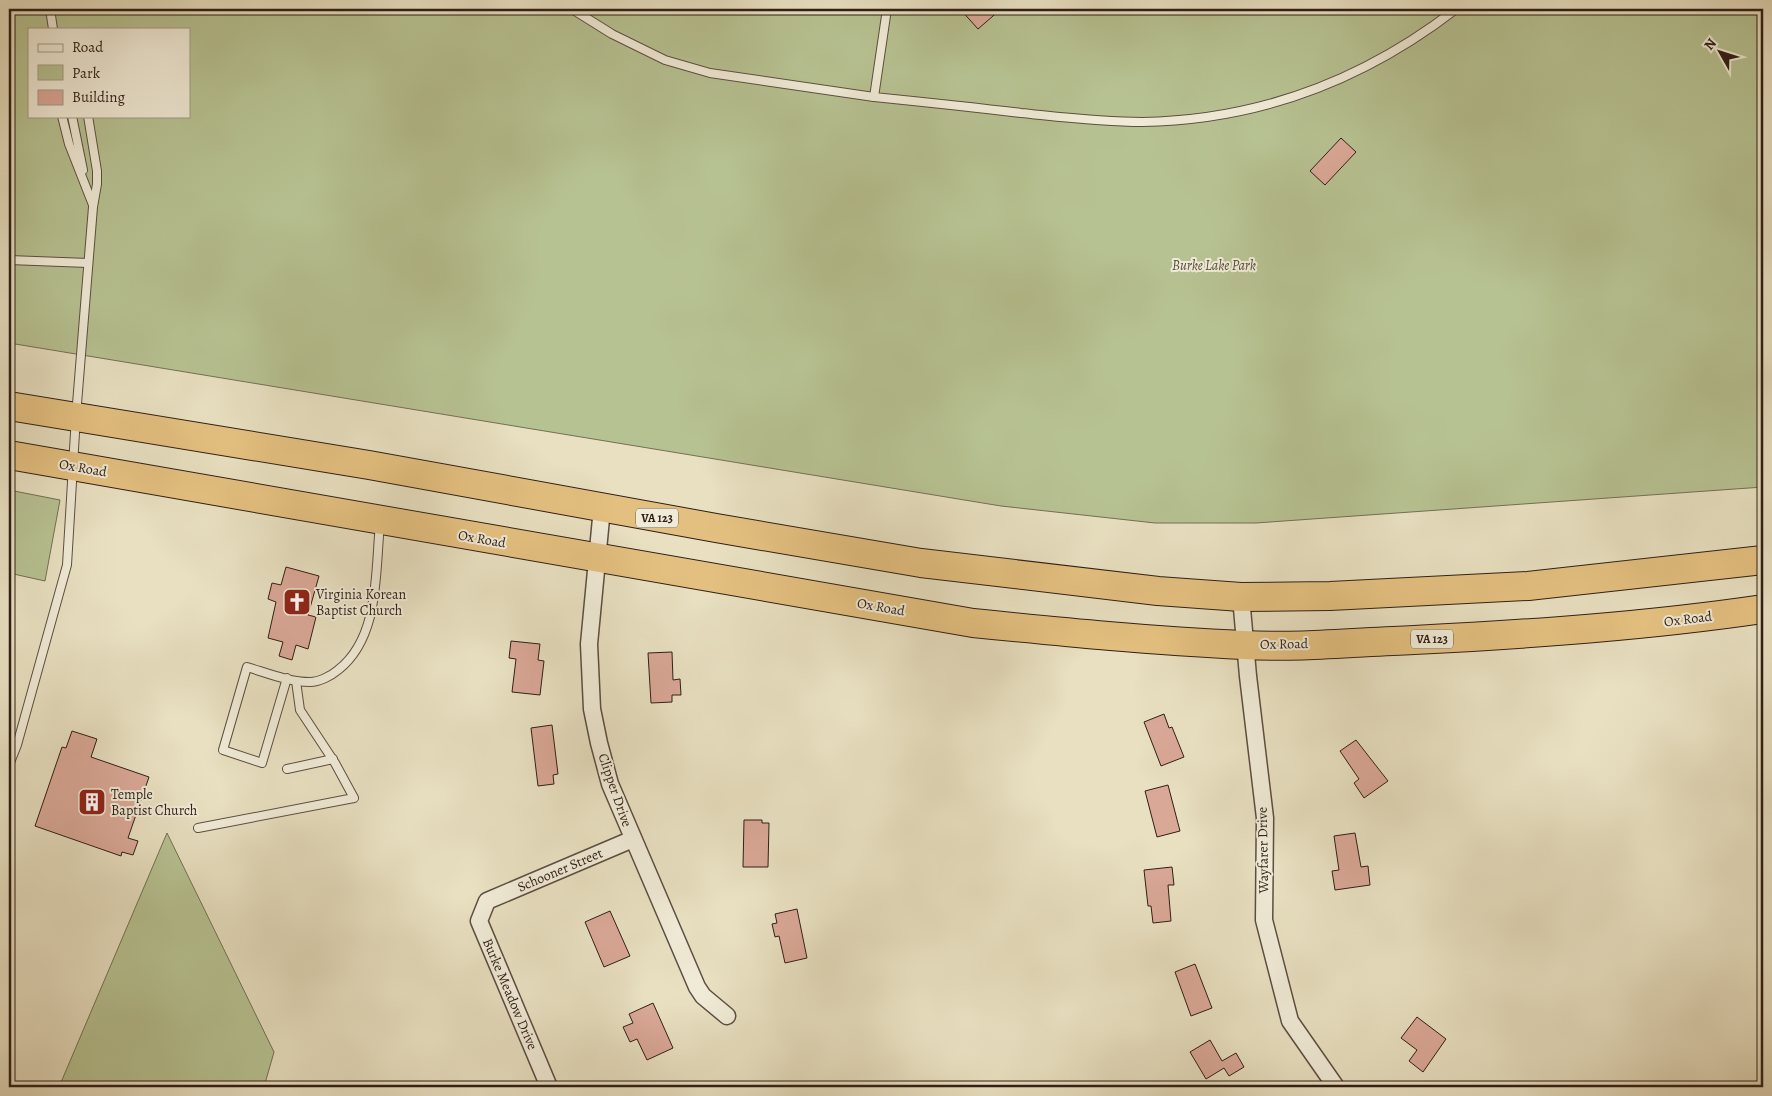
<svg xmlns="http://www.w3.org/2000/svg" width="1772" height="1096" font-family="Alegreya,serif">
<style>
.green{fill:#b7c292;stroke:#737054;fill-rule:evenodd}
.building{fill:#daa897;stroke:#2f1e17}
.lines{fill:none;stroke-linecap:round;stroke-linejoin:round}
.lane-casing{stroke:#5d4e42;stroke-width:10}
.street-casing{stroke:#5d4e42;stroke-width:19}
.highway-casing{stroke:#2f1e17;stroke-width:30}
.lane{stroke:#f0ebd7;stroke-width:8}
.street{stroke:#f0ebd7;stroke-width:16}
.highway{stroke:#e4c080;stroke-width:28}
.labels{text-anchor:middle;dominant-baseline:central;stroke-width:4;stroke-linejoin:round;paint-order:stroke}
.shield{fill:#f0ebd7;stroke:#695c51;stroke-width:1}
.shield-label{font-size:12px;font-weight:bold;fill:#2f1e17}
.park-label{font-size:14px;font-style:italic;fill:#584f3c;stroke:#f0ebd7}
.street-label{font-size:14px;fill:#2f1e17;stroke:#f0ebd7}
.poi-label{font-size:14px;fill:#2f1e17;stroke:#f0ebd7;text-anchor:start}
</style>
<rect width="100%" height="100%" fill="#e8e0c1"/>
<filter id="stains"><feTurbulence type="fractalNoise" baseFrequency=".004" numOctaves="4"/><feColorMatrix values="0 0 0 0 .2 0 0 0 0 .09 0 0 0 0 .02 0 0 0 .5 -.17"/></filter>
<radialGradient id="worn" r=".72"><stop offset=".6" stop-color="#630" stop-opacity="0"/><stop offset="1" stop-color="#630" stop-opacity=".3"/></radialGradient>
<!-- green -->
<g class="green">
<path d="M9 9H1763V487L1256 523H1155L1001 506 9 343ZM29 29H189V116H29Z"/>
<polygon points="9,490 60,500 45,581 9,573"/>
<polygon points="167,833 274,1052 264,1087 59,1087"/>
</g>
<!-- building -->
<g class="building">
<polygon points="960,9 1001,9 978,29"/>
<polygon points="1341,138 1356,152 1325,185 1310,171"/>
<polygon points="286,567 319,576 308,615 316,617 308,649 296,645 292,660 279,656 283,642 268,638 276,602 268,599 272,583 281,585"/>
<polygon points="511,641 540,644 538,660 544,661 540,695 512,692 516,659 509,658"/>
<polygon points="672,652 673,680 680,679 681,695 672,695 672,702 651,703 648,653"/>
<polygon points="1164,714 1169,728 1172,727 1184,757 1161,766 1144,722"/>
<polygon points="552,725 558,774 553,775 554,784 538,786 531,728"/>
<polygon points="72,731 97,739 91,757 149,777 128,838 138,841 133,855 122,852 121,856 35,826 62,747 66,748"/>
<polygon points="1356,740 1388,781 1364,798 1354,783 1359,779 1340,751"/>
<polygon points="1168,785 1180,831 1157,837 1145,791"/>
<polygon points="744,820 762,820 762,823 769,823 768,867 743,867"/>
<polygon points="1355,833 1361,867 1368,866 1370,885 1335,890 1332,871 1339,870 1334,836"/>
<polygon points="1172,867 1174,885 1168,885 1171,921 1153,923 1151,906 1148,906 1144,870"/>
<polygon points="797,909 807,958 785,963 779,936 775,937 772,924 777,923 775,914"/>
<polygon points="610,911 630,956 604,967 585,922"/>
<polygon points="1195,964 1212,1008 1191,1016 1175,972"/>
<polygon points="653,1003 673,1048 647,1060 637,1039 630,1042 623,1027 633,1023 629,1014"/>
<polygon points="1417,1017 1446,1039 1423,1072 1409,1061 1417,1050 1401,1038"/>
<polygon points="1210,1040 1222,1061 1236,1053 1244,1067 1229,1076 1224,1068 1206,1079 1190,1052"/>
</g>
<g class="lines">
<defs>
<g id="lane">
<polyline points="50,9 53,29"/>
<polyline points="572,9 612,34 665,60 710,73 874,97"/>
<path d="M887 9 874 97C923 102 972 107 1021 113 1061 117 1101 122 1142 122 1260 120 1364 80 1456 9"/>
<polyline points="62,116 69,144 93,205"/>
<polyline points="72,116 83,170"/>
<polyline points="9,260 88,263"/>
<path d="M287 678 262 763 223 750 247 667C267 673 289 682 310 682 319 682 331 676 338 670 380 637 375 573 380 524"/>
<polyline points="9,765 17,745 67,565 76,416 93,207 97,184 97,171 88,116"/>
<polyline points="287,769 333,759"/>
<polyline points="198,828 354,798 335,763 300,710 296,681"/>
</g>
<g id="street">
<polyline points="602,508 589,644 592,709 599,743 610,784 697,987 703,996 727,1016"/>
<polyline points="1241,597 1248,676 1265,818 1264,920 1290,1021 1336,1087"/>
<polyline points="549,1087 479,921 487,901 633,839"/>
</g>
<g id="highway">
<polyline points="9,406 369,465 716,528 921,563 1158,591 1241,597 1330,596 1528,586 1763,560"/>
<path d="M9 455 973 623C1063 632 1153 641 1243 645 1300 648 1358 642 1414 640 1531 634 1647 626 1763 609"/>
</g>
</defs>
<!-- lane casing -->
<use href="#lane" class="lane-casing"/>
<!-- street casing -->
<use href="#street" class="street-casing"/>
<!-- highway casing -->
<use href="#highway" class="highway-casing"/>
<!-- lane -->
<use href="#lane" class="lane"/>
<!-- street -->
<use href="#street" class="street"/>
<!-- highway -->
<use href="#highway" class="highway"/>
</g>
<!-- icons -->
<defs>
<symbol id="church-square" viewBox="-11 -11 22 22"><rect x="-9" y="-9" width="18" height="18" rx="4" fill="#8f2418" stroke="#f0ebd7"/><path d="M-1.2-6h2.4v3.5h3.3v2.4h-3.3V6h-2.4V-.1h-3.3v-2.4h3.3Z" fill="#fff"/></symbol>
<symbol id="building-square" viewBox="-11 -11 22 22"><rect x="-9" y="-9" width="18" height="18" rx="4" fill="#8f2418" stroke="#f0ebd7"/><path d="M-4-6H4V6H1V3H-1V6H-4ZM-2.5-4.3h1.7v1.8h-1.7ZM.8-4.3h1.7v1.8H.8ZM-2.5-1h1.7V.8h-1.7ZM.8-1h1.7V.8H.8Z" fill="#fff"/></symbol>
</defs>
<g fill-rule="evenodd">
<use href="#church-square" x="281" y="586" width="32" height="32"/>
<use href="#building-square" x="76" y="786" width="32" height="32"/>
</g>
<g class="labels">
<!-- shield labels -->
<g class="shield">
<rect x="636" y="508.5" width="42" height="19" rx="4"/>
<rect x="1411" y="629.5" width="42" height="19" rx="4"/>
</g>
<g class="shield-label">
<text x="657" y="518">VA 123</text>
<text x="1432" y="639">VA 123</text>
</g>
<!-- park labels -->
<g class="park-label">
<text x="1214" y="265">Burke Lake Park</text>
</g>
<!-- street labels -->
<g class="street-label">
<text transform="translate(83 468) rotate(10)">Ox Road</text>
<text transform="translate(482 539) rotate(10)">Ox Road</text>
<text transform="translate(881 607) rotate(10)">Ox Road</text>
<text transform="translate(1688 619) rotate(-7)">Ox Road</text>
<text transform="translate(1284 644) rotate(-1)">Ox Road</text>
<text transform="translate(615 790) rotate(71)">Clipper Drive</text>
<text transform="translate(1263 850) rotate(-91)">Wayfarer Drive</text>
<text transform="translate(560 870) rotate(-23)">Schooner Street</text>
<text transform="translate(510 994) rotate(67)">Burke Meadow Drive</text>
</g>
<!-- poi labels -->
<g class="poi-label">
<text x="316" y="594">Virginia Korean<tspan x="316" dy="16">Baptist Church</tspan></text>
<text x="111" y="794">Temple<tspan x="111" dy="16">Baptist Church</tspan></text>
</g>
</g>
<!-- margin -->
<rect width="1772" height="1096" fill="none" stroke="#e8e0c1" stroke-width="30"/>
<rect x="10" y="10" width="1752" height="1076" fill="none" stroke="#2f1e17" stroke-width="2.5"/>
<rect x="15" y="15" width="1742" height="1066" fill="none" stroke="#2f1e17"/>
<!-- legend -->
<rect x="28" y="28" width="162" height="90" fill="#f0ebd7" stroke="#a3998a"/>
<rect x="38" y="44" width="25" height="8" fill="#f0ebd7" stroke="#a3998a"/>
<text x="72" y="52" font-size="15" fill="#2f1e17">Road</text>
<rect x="38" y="65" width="25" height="15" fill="#b7c292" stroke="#a3998a"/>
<text x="72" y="78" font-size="15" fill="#2f1e17">Park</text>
<rect x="38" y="90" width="25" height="15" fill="#daa897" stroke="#a3998a"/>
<text x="72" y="102" font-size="15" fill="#2f1e17">Building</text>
<!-- north arrow -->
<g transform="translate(1720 52) rotate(309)" stroke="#f0ebd7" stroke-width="4" paint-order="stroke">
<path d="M0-4L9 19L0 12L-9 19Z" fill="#2f1e17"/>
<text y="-8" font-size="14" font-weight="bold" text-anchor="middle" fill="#2f1e17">N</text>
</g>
<rect width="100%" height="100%" filter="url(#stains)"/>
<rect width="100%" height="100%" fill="url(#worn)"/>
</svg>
